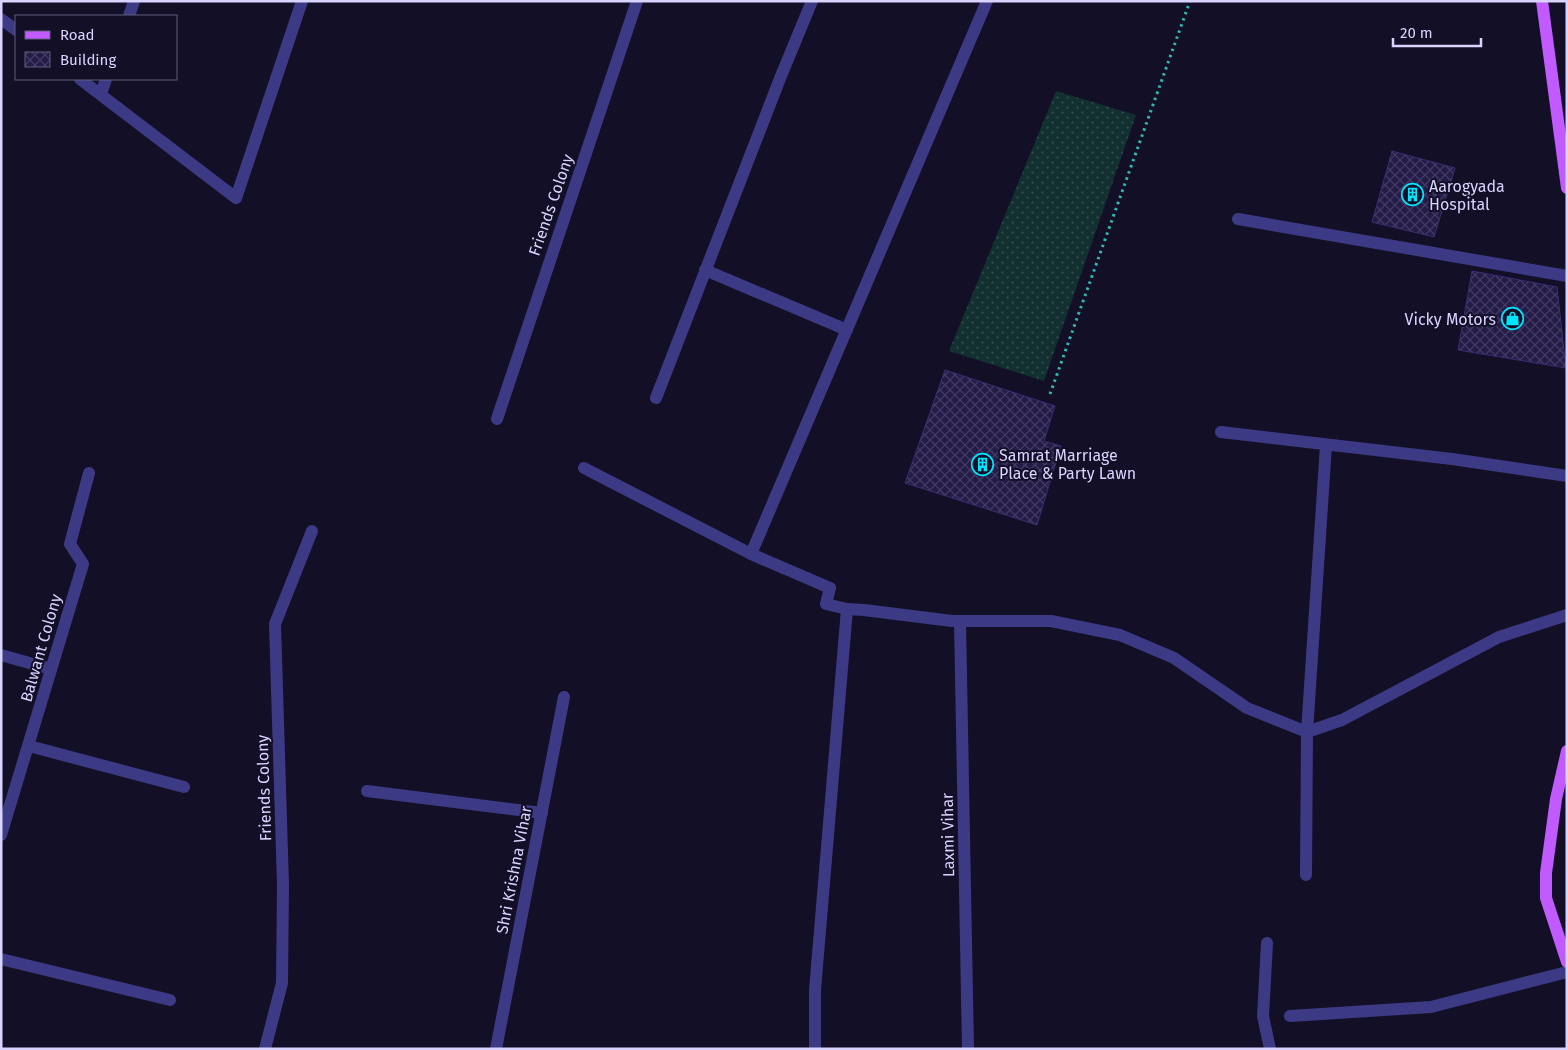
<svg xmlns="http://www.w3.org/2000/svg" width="1568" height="1050" font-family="'Fira Sans',sans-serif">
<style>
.grass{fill:url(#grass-dots)}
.building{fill:url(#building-cross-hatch);stroke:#3b2d73}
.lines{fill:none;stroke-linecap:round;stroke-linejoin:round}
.path{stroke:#2fb8b0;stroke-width:3;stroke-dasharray:2.5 4;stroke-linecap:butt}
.minor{stroke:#3d3a85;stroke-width:12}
.major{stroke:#c25bff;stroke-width:12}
.labels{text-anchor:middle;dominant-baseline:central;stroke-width:4;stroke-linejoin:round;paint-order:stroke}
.poi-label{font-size:16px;fill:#d9d4ff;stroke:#130f26;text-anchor:start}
.street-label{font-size:16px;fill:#d9d4ff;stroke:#130f26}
</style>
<defs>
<pattern id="grass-dots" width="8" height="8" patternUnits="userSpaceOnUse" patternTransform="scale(1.25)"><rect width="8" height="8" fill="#12302f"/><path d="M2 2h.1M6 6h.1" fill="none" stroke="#344d4e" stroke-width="1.8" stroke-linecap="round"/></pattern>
<pattern id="building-cross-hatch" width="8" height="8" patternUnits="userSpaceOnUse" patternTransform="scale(1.25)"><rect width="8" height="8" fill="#241b47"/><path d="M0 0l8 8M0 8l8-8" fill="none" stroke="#433b63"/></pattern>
</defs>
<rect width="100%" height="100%" fill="#130f26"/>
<!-- grass -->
<polygon class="grass" points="1056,91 1136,115 1044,381 949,351"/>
<!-- building -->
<g class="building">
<polygon points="1392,151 1455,168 1434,237 1372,222"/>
<polygon points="1472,271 1557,287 1566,368 1458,350"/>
<polygon points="945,370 1055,406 1044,441 1061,446 1037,525 905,483"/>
</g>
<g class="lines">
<!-- path -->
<polyline class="path" points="1050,394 1190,1"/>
<!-- minor -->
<g class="minor">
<polyline points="129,16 134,1"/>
<polyline points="1,19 16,30"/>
<polyline points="80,79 236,198 302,1"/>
<polyline points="101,94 106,79"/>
<polyline points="1238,219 1567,276"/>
<polyline points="705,270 847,330"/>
<polyline points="656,398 781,76 812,1"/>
<polyline points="497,419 637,1"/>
<polyline points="1221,432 1452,459 1567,476"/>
<polyline points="584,468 751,554 830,588 826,604 847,609 864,610 952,621 1051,621 1120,635 1174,658 1247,708 1307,732 1342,720 1499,637 1567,615"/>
<polyline points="751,554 987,1"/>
<polyline points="960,621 968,1049"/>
<polyline points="1,655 51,669"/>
<polyline points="29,746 184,787"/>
<polyline points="367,791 542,813"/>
<polyline points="1,835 83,564 70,544 89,473"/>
<polyline points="1306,875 1307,732 1326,445"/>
<polyline points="1267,943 1263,1016 1270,1049"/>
<polyline points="1,959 170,1000"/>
<polyline points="1290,1016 1431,1007 1567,972"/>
<polyline points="265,1049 282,983 283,885 275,624 312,531"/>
<polyline points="496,1049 564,697"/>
<polyline points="815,1049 815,990 847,609"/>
</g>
<!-- major -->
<g class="major">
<polyline points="1542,1 1567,188"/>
<polyline points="1567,751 1556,799 1546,873 1546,898 1567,962"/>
</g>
</g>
<!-- icons -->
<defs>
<symbol id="building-ring" viewBox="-11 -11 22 22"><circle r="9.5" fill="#130f26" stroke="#00e5ff" stroke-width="1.5"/><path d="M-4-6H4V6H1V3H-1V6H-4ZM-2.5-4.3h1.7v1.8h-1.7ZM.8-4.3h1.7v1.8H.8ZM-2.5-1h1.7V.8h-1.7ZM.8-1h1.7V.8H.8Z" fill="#00e5ff"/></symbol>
<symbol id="shop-ring" viewBox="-11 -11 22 22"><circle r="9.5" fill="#130f26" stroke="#00e5ff" stroke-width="1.5"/><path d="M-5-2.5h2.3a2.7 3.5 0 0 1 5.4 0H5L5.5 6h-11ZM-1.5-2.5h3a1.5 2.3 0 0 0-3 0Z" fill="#00e5ff"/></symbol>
</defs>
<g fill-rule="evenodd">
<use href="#building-ring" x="1400" y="182" width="25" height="25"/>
<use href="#shop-ring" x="1500" y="306" width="25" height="25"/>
<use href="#building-ring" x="970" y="452" width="25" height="25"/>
</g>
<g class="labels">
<!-- poi labels -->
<g class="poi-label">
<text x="1429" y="186">Aarogyada<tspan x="1429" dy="18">Hospital</tspan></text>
<text x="1496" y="319" text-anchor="end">Vicky Motors</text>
<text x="999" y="455">Samrat Marriage<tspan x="999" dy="18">Place &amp; Party Lawn</tspan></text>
</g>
<!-- street labels -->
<g class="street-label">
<text transform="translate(551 205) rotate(-71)">Friends Colony</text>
<text transform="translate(41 648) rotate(-74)">Balwant Colony</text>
<text transform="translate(264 788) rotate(-92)">Friends Colony</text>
<text transform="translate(948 835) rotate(-91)">Laxmi Vihar</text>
<text transform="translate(514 870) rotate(-79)">Shri Krishna Vihar</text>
</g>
</g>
<!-- border -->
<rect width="1568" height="1050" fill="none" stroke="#d9d4ff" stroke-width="5"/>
<!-- legend -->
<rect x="15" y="15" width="162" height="65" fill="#130f26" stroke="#625e7d"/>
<rect x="25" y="31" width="25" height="8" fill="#c25bff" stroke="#625e7d"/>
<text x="60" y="40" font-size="15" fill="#d9d4ff">Road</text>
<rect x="25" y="52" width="25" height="15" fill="url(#building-cross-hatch)" stroke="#625e7d"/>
<text x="60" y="65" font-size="15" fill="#d9d4ff">Building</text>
<!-- scale -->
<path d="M1393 38v8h88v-8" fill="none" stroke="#d9d4ff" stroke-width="2.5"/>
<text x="1400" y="38" font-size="15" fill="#d9d4ff" stroke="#130f26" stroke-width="4" paint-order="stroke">20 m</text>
</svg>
